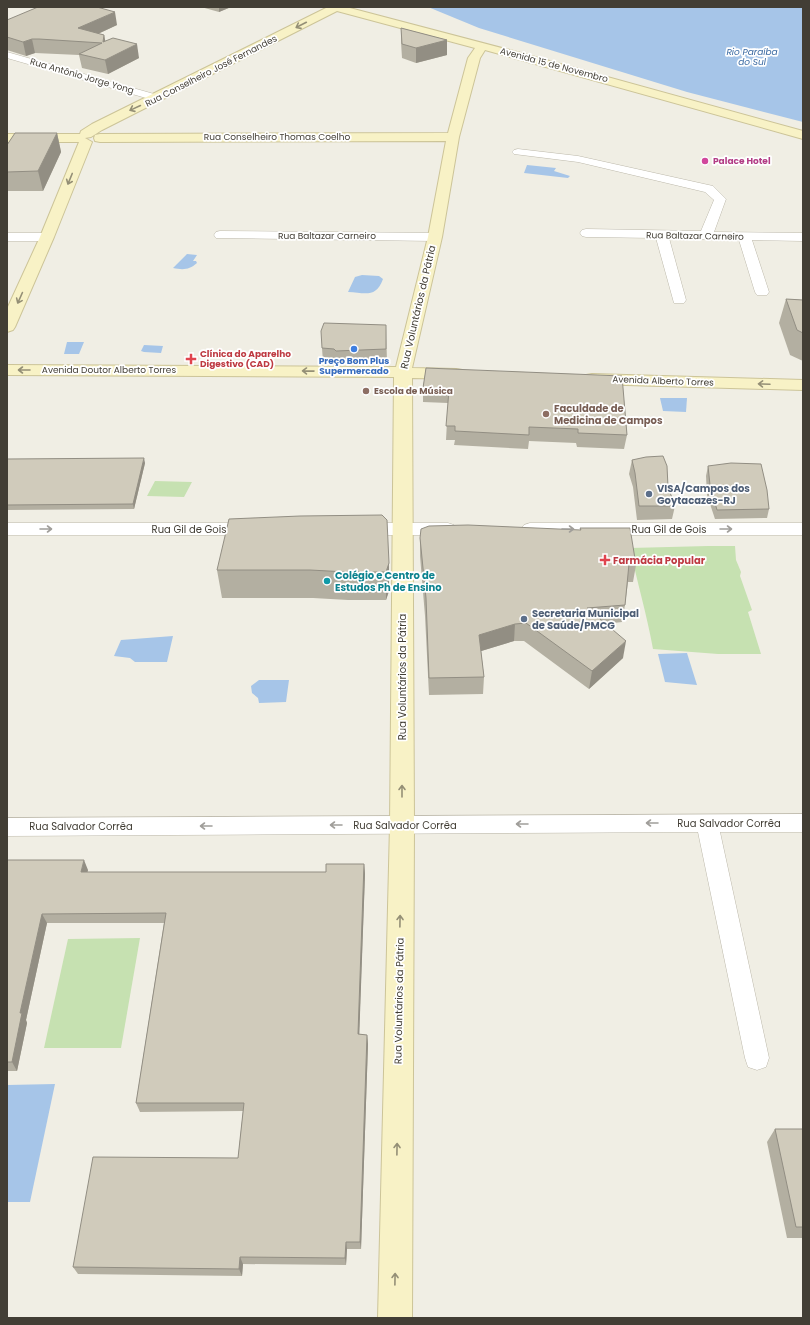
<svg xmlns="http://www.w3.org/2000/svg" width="810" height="1325" font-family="Poppins,sans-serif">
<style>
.green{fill:#c6e1b1}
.water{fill:#a6c5e8}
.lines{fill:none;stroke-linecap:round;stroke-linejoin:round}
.minor-casing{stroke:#bdb9ab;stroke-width:1}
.secondary-casing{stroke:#ccc498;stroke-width:2}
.minor{fill:#fff;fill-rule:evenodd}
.secondary{fill:#f8f2c6;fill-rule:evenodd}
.wall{fill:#b3afa1}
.shaded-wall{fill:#928e83}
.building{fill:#d0cbbb;stroke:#928e83}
.oneway{stroke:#948f76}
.oneway2{stroke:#a09e9a}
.hotel-dot{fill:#d1479c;stroke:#fff;stroke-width:1.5}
.shop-dot{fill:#3f7fe0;stroke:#fff;stroke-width:1.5}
.health-dot{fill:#e0444e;stroke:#fff;stroke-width:1.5}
.education-dot{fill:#8d6e63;stroke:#fff;stroke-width:1.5}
.service-dot{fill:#5c6f8a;stroke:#fff;stroke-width:1.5}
.culture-dot{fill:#0f9aa8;stroke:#fff;stroke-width:1.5}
.labels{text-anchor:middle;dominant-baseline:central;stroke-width:3.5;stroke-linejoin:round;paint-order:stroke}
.far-water-label{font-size:9px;font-style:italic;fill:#3a6aa2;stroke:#fff}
.far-street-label{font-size:9px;fill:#423e35;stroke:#fff}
.far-hotel-label{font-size:9px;font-weight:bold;fill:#b23c85;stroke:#fff;text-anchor:start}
.far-health-label{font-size:9px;font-weight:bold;fill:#be3a42;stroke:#fff;text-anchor:start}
.far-shop-label{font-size:9px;font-weight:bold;fill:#366cbe;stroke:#fff}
.far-education-label{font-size:9px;font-weight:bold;fill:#785e54;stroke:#fff;text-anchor:start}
.street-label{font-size:10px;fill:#423e35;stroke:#fff}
.education-label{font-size:10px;font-weight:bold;fill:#785e54;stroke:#fff;text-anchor:start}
.service-label{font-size:10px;font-weight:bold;fill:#4e5e75;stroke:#fff;text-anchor:start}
.health-label{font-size:10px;font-weight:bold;fill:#be3a42;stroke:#fff;text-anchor:start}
.culture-label{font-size:10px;font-weight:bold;fill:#0d838f;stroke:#fff;text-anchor:start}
</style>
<rect width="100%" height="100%" fill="#f0eee4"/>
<!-- green -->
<g class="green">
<polygon points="155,481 192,482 184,497 147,496"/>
<path d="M708 546H735L736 560 741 572 740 576 752 610 748 612 761 654H718L653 649C647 615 637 582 630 548Z"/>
<polygon points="140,938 121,1048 44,1048 68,939"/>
</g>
<!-- water -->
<g class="water">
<polygon points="428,7 803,7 803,122 687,92 479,28"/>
<polygon points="527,165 556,168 554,171 570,176 568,178 524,173"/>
<path d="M187 254 197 255 193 261H196L197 263C189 270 183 270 173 268Z"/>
<path d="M362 275 379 276 383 279C376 298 366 293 348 292L355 277Z"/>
<polygon points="67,342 84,342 79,354 64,354"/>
<polygon points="144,345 163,346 161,353 144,352 141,351"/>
<polygon points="660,398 687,398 686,412 663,411"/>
<polygon points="173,636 167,662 135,662 130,658 114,656 121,640"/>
<polygon points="687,653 697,685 665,682 658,654"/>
<polygon points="259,680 289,680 286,702 259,703 258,698 252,693 251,686"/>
<polygon points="55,1084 30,1202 7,1202 7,1085"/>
</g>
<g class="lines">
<defs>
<g id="minor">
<polygon points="7,52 161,96 162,98 157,101 153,100 7,58"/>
<polygon points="518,149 578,156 713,186 726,199 714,232 803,233 803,241 752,240 769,292 767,295 757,295 755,292 739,240 669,238 686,300 684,303 674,303 656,238 586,237 582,236 580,233 582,230 586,229 701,231 714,200 705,192 578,162 514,154 512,152 514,150"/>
<polygon points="220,231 435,233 439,234 441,237 439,240 435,241 216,238 214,235 216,232"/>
<polygon points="7,233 47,233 51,234 53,237 51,240 47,241 7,241"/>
<polygon points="7,523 254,523 260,525 263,529 260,533 254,535 7,535"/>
<polygon points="362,523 448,523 454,525 457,529 454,533 448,535 362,535 356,533 353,529 356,525"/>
<polygon points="530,523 803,523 803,535 530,535 524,533 521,529 524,525"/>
<polygon points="803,814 803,832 720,832 769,1058 766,1067 757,1070 748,1067 745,1058 698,832 7,836 7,818"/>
</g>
<g id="secondary">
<polygon points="328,7 346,7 517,52 803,131 803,139 485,50 480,58 459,137 442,237 412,368 456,369 462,370 465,374 462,378 456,379 412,378 414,825 412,1318 378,1318 390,825 394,377 7,375 7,365 396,367 428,237 446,141 100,142 95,141 94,138 95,135 100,134 448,133 468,58 475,48 337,11 102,130 91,137 85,138 92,142 54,237 15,327 13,330 7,332 7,309 40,237 79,142 7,142 7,134 80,134 81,131 92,124"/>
<polygon points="592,374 803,380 803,390 592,384 586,383 583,379 586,375"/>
</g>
</defs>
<!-- minor casing -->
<use href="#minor" class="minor-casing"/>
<!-- secondary casing -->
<use href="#secondary" class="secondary-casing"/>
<!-- minor -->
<use href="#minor" class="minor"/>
<!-- secondary -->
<use href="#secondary" class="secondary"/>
</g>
<!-- wall -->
<g class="wall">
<polygon points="201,7 231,7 219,12"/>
<polygon points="7,20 117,25 98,34 104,35 105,41 139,58 108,74 82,68 79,55 35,53 26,56 7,50"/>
<polygon points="401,28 447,40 447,55 416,63 402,58 401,42"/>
<polygon points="57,133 61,152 43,191 7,191 7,145"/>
<polygon points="786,299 803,300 803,361 790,355 779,323"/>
<polygon points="386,325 387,363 337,364 335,362 323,362 322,348"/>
<polygon points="426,368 627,435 624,449 577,447 576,443 529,441 528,449 454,445 455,440 446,440 448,403 423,402 423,388"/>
<polygon points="7,459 145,463 134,509 7,510"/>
<polygon points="632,460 668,487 675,506 672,519 637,520 633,487 629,474"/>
<polygon points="708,466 769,509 767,518 715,519 707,495 706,476"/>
<polygon points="580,528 636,565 633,582 628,582 625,605 622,622 605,624 623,658 589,689 524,641 514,641 481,651 484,677 483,694 429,695 425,616 420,556 420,538 580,530"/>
<polygon points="389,563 389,591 386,600 348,600 313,598 222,598 217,570"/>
<polygon points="7,860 88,870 87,872 326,872 364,864 365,874 359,1034 367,1035 368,1044 361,1249 347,1249 346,1265 243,1264 242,1276 78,1274 73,1267 238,1158 243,1111 140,1112 136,1103 164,923 47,923 26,1020 27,1023 17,1071 7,1071"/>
<polygon points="775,1129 803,1129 803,1239 803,1238 787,1238 767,1142"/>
</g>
<!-- shaded-wall -->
<g class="shaded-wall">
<polygon points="219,7 231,7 219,12"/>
<polygon points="115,12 117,25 80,42 78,28"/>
<polygon points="104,35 107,49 103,42"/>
<polygon points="32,39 35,53 26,56 23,42"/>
<polygon points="447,40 447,55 416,63 416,48"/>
<polygon points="137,44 139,58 108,74 105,60"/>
<polygon points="57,133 61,152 43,191 38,171"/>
<polygon points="144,458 145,463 134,509 133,504"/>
<polygon points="389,563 389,591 386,600 386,572"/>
<polygon points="515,624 514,641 478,652 479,635"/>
<polygon points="626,641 623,658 589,689 592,671"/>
<polygon points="84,860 88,870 85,882 81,872"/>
<polygon points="364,864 365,874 359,1043 358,1034"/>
<polygon points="42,914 47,923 26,1020 27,1023 17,1071 12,1062 20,1013"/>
<polygon points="367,1035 368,1044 361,1249 360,1242"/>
<polygon points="346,1242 347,1249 346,1265 345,1258"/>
<polygon points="240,1257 243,1264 242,1276 239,1269"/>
</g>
<!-- building -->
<g class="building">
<polygon points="38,7 97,7 115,12 78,28 104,35 103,42 113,38 137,44 105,60 79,54 102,43 39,39 32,39 23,42 7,37 7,20"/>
<polygon points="401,28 447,40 416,48 402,44"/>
<polygon points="15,133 57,133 38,171 7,172 7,145"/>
<polygon points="786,299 803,300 803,333 797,330"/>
<polygon points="324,323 386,325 386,349 336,351 334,349 322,348 321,331"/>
<polygon points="426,368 622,376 627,435 578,433 578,429 529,427 529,435 455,431 455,426 446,426 449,390 423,388"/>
<polygon points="663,456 667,466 668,487 675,506 639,506 635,473 632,460 646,457"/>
<polygon points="144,458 133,504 7,505 7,459"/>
<polygon points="731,463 761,464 767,490 769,509 717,510 710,485 708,466"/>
<polygon points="382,515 387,520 389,563 386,572 347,572 310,570 217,570 229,519 300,516"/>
<polygon points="468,525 581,530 580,528 630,528 636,565 629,564 625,605 587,608 626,641 592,671 526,623 515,624 479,635 484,677 429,678 426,598 420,538 421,529 429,526"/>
<polygon points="7,860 84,860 81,872 326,872 326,864 364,864 358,1034 367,1035 360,1242 346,1242 345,1258 240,1257 239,1269 73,1267 93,1157 238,1158 244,1103 136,1103 166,913 42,914 20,1013 22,1013 12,1062 7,1062"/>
<polygon points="775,1129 803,1129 803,1227 796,1227"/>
</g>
<!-- one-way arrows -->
<defs><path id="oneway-shaft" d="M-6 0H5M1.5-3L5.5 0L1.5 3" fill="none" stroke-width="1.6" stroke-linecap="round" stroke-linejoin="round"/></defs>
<g class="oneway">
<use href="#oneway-shaft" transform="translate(301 25) rotate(153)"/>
<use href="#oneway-shaft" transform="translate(135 108) rotate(155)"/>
<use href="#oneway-shaft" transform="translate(70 179) rotate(112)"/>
<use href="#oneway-shaft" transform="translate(20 298) rotate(114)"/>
<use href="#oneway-shaft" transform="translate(24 370) rotate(-180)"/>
<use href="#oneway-shaft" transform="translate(308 371) rotate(-179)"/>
<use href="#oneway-shaft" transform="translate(764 384) rotate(-178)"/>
<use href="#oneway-shaft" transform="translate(402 791) rotate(-90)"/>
<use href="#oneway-shaft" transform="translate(400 921) rotate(-89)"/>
<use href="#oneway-shaft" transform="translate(397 1149) rotate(-89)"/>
<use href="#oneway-shaft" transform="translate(395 1279) rotate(-89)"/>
</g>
<g class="oneway2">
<use href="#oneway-shaft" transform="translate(46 529)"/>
<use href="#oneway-shaft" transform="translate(568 529)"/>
<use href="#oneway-shaft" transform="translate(726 529)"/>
<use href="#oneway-shaft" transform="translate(652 823) rotate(180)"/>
<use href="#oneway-shaft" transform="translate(522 824) rotate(180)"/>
<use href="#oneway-shaft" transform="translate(336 825) rotate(180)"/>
<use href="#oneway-shaft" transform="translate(206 826) rotate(180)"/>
</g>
<!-- markers -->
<circle class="hotel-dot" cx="705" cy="161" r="4"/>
<circle class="shop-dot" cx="354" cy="349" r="4"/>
<g class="health-dot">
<path d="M189 353h4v4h4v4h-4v4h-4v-4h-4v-4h4z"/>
<path d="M603 554h4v4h4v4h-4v4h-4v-4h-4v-4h4z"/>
</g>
<g class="education-dot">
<circle cx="366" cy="391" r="4"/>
<circle cx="546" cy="414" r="4"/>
</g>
<g class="service-dot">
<circle cx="649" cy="494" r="4"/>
<circle cx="524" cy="619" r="4"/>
</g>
<circle class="culture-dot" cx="327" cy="581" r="4"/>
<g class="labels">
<!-- far-water labels -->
<g class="far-water-label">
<text x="752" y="52">Rio Paraíba<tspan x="752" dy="10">do Sul</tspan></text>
</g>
<!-- far-street labels -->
<g class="far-street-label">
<text transform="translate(554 65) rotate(15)">Avenida 15 de Novembro</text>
<text transform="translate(211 71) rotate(-27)">Rua Conselheiro José Fernandes</text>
<text transform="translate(82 76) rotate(16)">Rua Antônio Jorge Yong</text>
<text x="277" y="137">Rua Conselheiro Thomas Coelho</text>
<text x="327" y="236">Rua Baltazar Carneiro</text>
<text transform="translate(695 236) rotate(1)">Rua Baltazar Carneiro</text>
<text x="109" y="370">Avenida Doutor Alberto Torres</text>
<text transform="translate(663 381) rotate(2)">Avenida Alberto Torres</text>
</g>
<!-- far-hotel labels -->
<g class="far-hotel-label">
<text x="713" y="161">Palace Hotel</text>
</g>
<!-- far-health labels -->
<g class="far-health-label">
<text x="200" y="354">Clínica do Aparelho<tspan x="200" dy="10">Digestivo (CAD)</tspan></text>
</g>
<!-- far-shop labels -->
<g class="far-shop-label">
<text x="354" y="361">Preço Bom Plus<tspan x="354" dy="10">Supermercado</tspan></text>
</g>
<!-- far-education labels -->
<g class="far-education-label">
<text x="374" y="391">Escola de Música</text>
</g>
<!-- street labels -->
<g class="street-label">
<text transform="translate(418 307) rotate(-77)">Rua Voluntários da Pátria</text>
<text x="189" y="529">Rua Gil de Gois</text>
<text x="669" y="529">Rua Gil de Gois</text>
<text transform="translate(402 677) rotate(-90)">Rua Voluntários da Pátria</text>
<text x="729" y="823">Rua Salvador Corrêa</text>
<text x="405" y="825">Rua Salvador Corrêa</text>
<text x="81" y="826">Rua Salvador Corrêa</text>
<text transform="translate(399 1001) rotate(-89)">Rua Voluntários da Pátria</text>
</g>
<!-- education labels -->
<g class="education-label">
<text x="554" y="408">Faculdade de<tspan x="554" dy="12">Medicina de Campos</tspan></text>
</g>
<!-- service labels -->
<g class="service-label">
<text x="657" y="488">VISA/Campos dos<tspan x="657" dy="12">Goytacazes-RJ</tspan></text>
<text x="532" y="613">Secretaria Municipal<tspan x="532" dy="12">de Saúde/PMCG</tspan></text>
</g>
<!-- health labels -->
<g class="health-label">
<text x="613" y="560">Farmácia Popular</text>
</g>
<!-- culture labels -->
<g class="culture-label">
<text x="335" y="575">Colégio e Centro de<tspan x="335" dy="12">Estudos Ph de Ensino</tspan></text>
</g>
</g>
<!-- border -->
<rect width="810" height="1325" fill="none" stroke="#423e35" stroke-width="16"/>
</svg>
